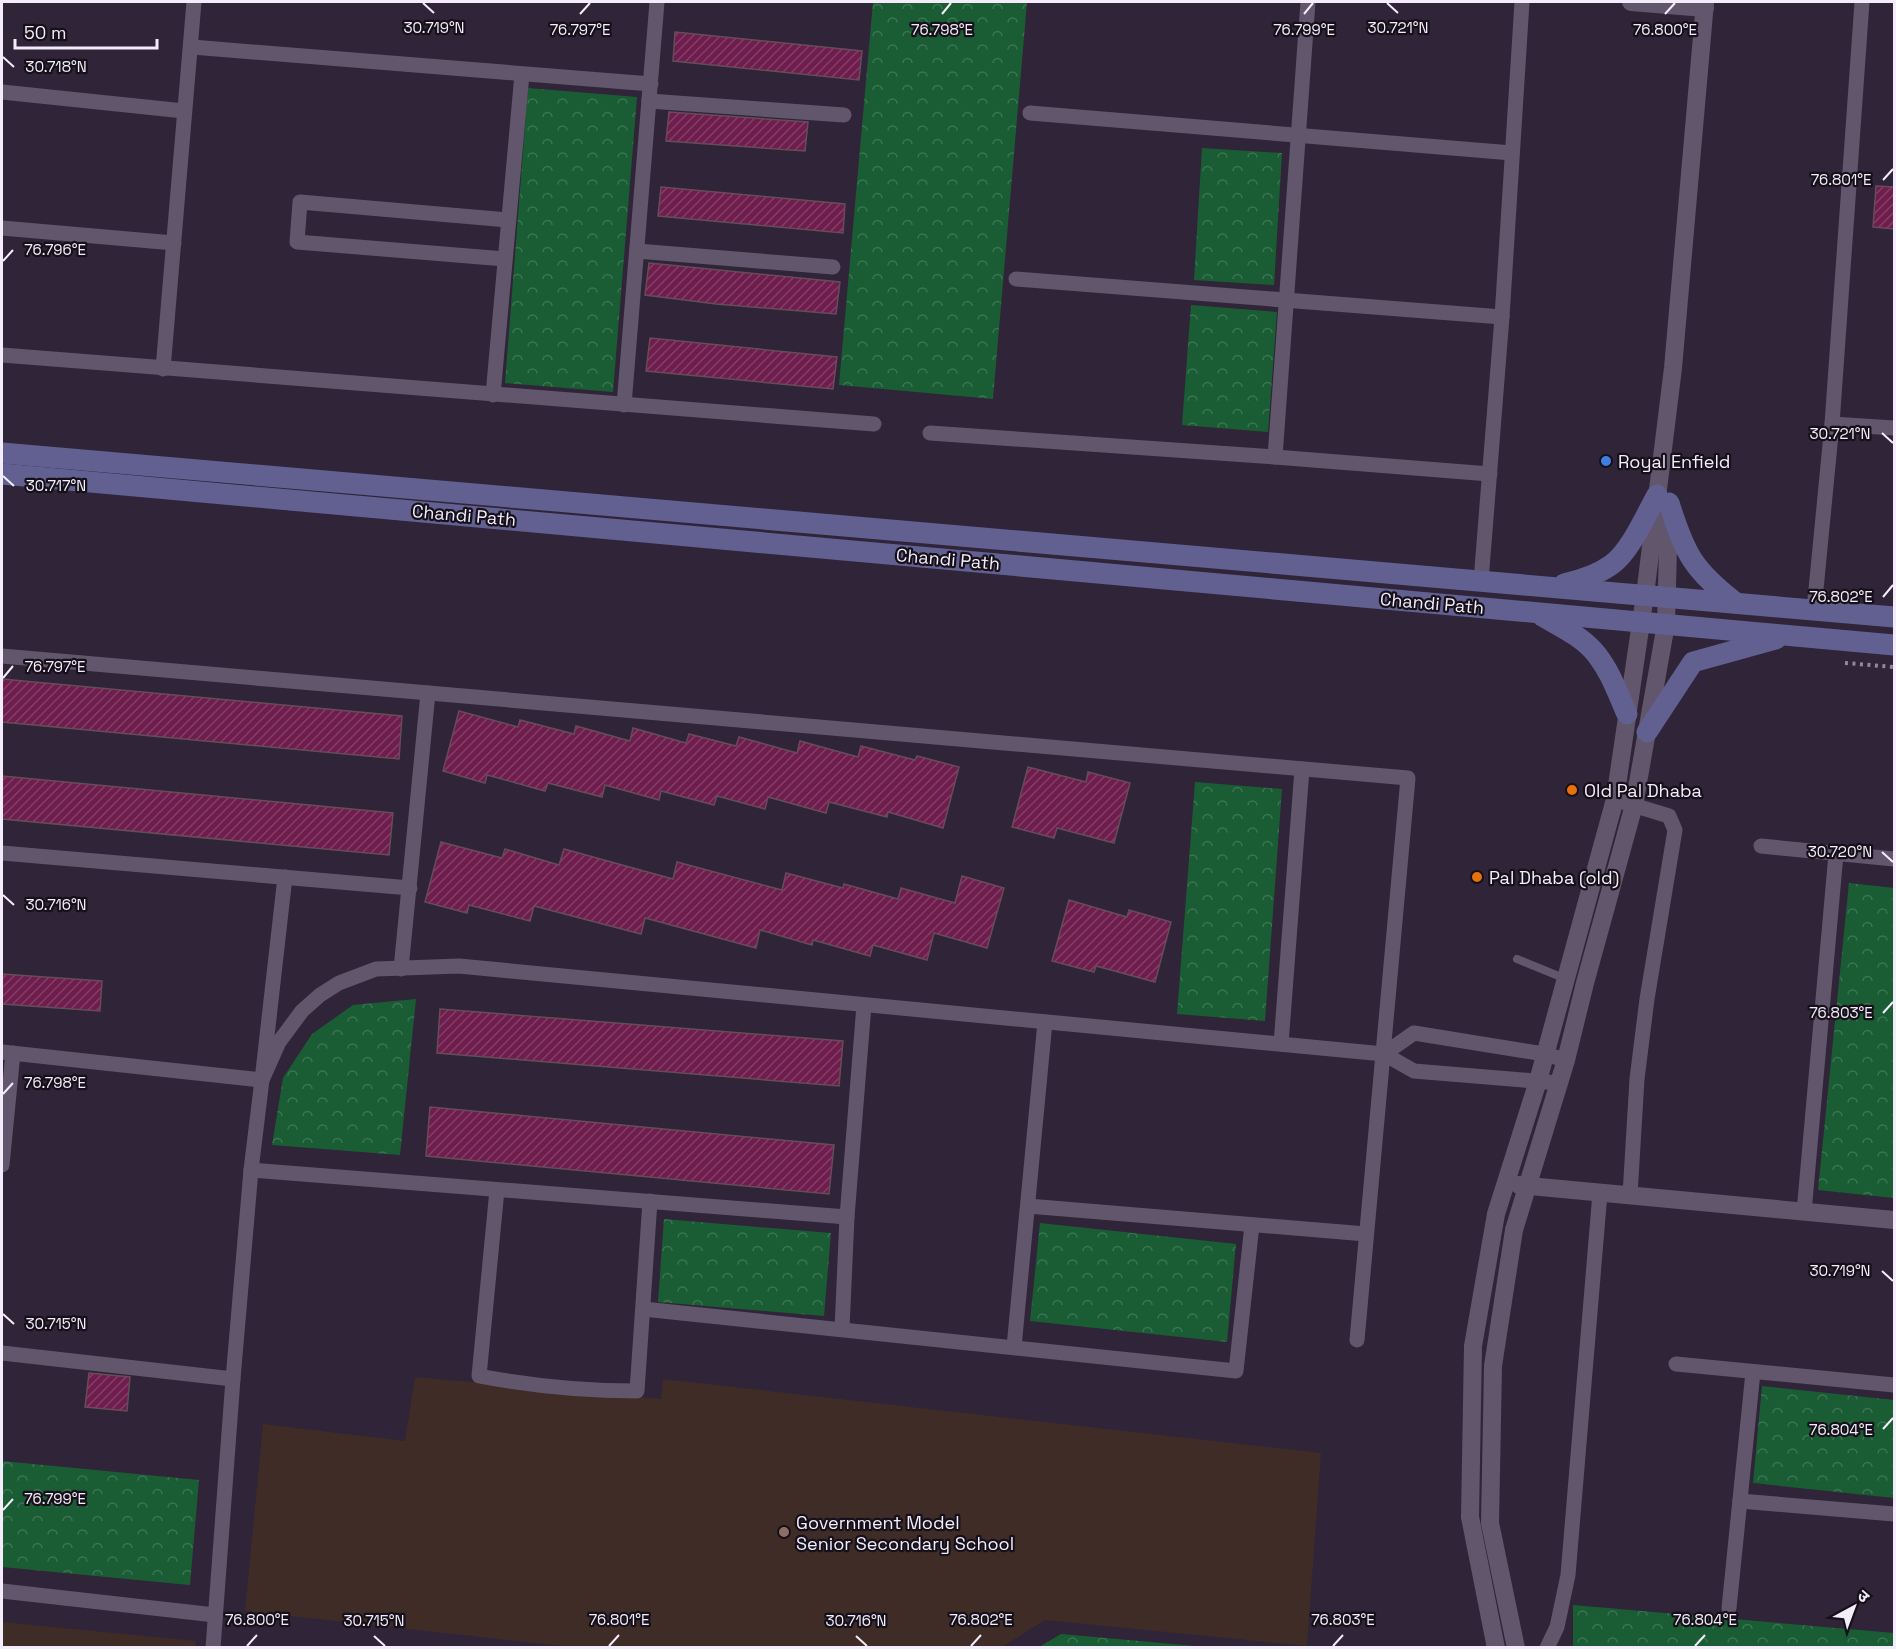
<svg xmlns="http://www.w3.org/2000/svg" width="1896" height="1649" font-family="'Space Grotesk','Noto Sans Devanagari',sans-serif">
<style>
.education{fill:#3f2c27}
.forest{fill:url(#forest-crowns)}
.building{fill:url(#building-hatch);stroke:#664c59;stroke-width:1.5}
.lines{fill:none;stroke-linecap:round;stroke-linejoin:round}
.path{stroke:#918899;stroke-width:4;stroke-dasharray:3 4.5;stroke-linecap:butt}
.service{stroke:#62566c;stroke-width:8}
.minor{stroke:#62566c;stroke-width:15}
.tertiary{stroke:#62566c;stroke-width:18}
.secondary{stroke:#616091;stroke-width:21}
.ticks{fill:none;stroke:#f3ecfa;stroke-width:2}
.shop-dot{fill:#3f7fe0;stroke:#151019;stroke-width:2}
.food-dot{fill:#e8710a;stroke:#151019;stroke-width:2}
.education-dot{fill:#8d6e63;stroke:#151019;stroke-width:2}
.labels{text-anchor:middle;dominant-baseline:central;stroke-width:4.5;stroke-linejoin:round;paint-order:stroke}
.poi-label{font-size:18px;fill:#f3ecfa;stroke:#151019;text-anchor:start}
.street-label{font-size:18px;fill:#f3ecfa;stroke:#151019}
.ticks-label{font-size:15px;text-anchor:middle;fill:#f3ecfa;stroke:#151019;stroke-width:4.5;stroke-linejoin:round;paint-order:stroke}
</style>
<defs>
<pattern id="forest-crowns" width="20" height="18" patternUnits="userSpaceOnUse" patternTransform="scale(1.5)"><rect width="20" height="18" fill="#1a5d34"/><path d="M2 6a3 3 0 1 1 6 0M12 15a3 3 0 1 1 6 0" fill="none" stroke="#3c7452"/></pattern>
<pattern id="building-hatch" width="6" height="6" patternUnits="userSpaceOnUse" patternTransform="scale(1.5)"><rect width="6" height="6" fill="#6e1d4d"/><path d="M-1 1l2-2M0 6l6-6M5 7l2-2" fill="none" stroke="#833e68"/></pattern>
</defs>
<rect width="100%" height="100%" fill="#2f2438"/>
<!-- education -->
<g class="education">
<polygon points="415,1377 661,1399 663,1379 1321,1453 1307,1646 1045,1620 1002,1647 580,1648 245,1611 263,1424 405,1441"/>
<polygon points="2,1622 196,1641 195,1647 2,1647"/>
</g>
<!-- forest -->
<g class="forest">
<polygon points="873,2 1027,2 993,399 839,385"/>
<polygon points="528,88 637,97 613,392 505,383"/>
<polygon points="1202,148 1282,153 1274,285 1194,280"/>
<polygon points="1191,305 1277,312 1268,432 1182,425"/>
<polygon points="1195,782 1282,789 1265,1021 1177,1014"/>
<polygon points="1849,883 1894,888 1894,1198 1818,1190"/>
<polygon points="416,999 400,1155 272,1145 283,1078 312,1034 353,1005"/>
<polygon points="664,1219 831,1233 824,1316 658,1302"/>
<polygon points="1040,1223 1236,1244 1227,1342 1030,1321"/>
<polygon points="1762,1386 1894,1400 1894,1498 1753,1483"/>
<polygon points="2,1461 199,1480 190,1585 2,1567"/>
<polygon points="1573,1605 1894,1633 1894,1647 1573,1647"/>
<polygon points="1061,1634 1206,1647 1039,1647"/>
</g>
<!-- building -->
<g class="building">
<polygon points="675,32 862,51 859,80 673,61"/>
<polygon points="669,112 808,122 805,151 666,141"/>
<polygon points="1876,186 1894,187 1894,229 1873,227"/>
<polygon points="661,187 845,204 843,233 658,216"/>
<polygon points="649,263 840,282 836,314 716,304 645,295"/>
<polygon points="650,338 837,357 833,389 646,371"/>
<polygon points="2,679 402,716 399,759 2,722"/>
<polygon points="459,711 518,727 520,720 574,734 576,726 630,741 633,728 686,743 689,734 736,746 739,737 797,753 800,741 858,757 861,746 915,760 917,756 959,767 943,828 888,812 887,817 829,802 826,813 768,797 765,809 717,796 714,805 661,791 659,800 605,785 602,797 548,783 545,791 487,775 485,783 443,771"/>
<polygon points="1028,767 1086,782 1088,772 1130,783 1114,843 1057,828 1054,838 1012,827"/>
<polygon points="2,776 393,813 389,855 2,819"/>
<polygon points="441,842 502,858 505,849 559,865 564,849 673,879 677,862 782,890 786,873 843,888 844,884 898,899 901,888 955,903 962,876 1004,888 987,948 934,933 927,960 873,945 870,956 813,940 812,945 760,930 756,948 645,918 641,934 534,906 530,921 469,905 467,913 425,902"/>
<polygon points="1069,900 1127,917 1129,910 1171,922 1155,982 1096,966 1094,972 1052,961"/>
<polygon points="2,974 102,981 100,1011 2,1004"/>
<polygon points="440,1009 843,1041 839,1086 437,1053"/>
<polygon points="430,1107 834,1145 829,1194 426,1156"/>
<polygon points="89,1373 130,1377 127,1411 85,1407"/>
</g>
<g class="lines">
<!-- path -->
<polyline class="path" points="1845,663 1894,667"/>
<!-- service -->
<polyline class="service" points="1517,959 1566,979"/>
<!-- minor -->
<g class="minor">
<polyline points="192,47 651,84"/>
<polyline points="2,92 184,111"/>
<polyline points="649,101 844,115"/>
<polyline points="1030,113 1512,153"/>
<polyline points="2,228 174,243"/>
<polyline points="637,251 833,267"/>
<polyline points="505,259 297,242 300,202 508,220"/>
<polyline points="1016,279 1502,317"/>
<polyline points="2,355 874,424"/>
<polyline points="163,369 194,2"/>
<polyline points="493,395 522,74"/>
<polyline points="624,405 657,2"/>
<polyline points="1832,424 1894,428"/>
<polyline points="930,433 1275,457 1490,474"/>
<polyline points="1275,457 1308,2"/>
<polyline points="1481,581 1502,317 1522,2"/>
<polyline points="1814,610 1832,424 1862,2"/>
<polyline points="2,656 1408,778 1357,1340"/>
<polyline points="1623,802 1669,816 1675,830 1647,999 1637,1079 1630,1195"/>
<polyline points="1761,846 1894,859"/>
<polyline points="2,853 410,888"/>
<polyline points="401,969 428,693"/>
<polyline points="1281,1044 1302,769"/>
<polyline points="2,1052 262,1080 285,877"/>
<polyline points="1384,1054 1414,1033 1544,1054 1566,1060"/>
<polyline points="2,1165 13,1053"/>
<polyline points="251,1170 847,1217"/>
<path d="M497 1190 479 1376C532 1386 584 1391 637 1391L650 1201"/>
<polyline points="1028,1206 1366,1234"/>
<polyline points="1804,1212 1836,854"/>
<polyline points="643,1309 1236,1371 1252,1225"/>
<polyline points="842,1329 847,1217 864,1005"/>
<polyline points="1014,1347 1045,1022"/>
<polyline points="2,1353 233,1379"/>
<polyline points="1676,1364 1894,1385"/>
<polyline points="1740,1501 1894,1514"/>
<polyline points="2,1591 215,1615"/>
<polyline points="1729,1608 1753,1372"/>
<polyline points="213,1648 233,1379 251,1170 262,1080 279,1042 302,1011 320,995 339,983 376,969 459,966 1384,1054 1414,1071 1559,1083"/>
<polyline points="1547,1648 1557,1627 1568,1575 1600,1193"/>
</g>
<!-- tertiary -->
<g class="tertiary">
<polyline points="1631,2 1705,8"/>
<polyline points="1519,1185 1894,1220"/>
<polyline points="1496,1648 1470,1517 1473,1346 1496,1214 1538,1081 1615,799 1645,595 1673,368 1705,2"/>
<polyline points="1516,1648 1490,1523 1493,1366 1514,1230 1566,1060 1585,983 1634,805 1666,624 1669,509"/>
</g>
<!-- secondary -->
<g class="secondary">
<polyline points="2,453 1894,617"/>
<polyline points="2,474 1894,645"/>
<path d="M1669 503C1685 554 1693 570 1736 603"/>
<path d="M1564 584C1581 580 1597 575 1611 565 1630 552 1646 515 1657 495"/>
<path d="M1542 616C1561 627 1583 637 1597 655 1611 673 1618 694 1627 714"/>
<polyline points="1647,732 1693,662 1776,639"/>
</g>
</g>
<!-- ticks -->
<path class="ticks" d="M423 3 434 13M1387 3 1398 13M580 14 590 3M942 14 951 3M1304 14 1313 3M1665 14 1675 3M3 57 14 67M1883 180 1893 169M3 261 13 250M1882 433 1893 443M3 476 14 486M1883 597 1893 585M3 678 13 666M1882 852 1893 862M3 895 14 905M1883 1013 1893 1002M3 1094 13 1083M1882 1271 1893 1281M3 1314 14 1324M1883 1429 1893 1418M3 1510 13 1499M374 1636 385 1646M856 1636 867 1646M247 1646 257 1635M609 1646 619 1635M971 1646 981 1635M1333 1646 1343 1635M1695 1646 1705 1635"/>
<!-- markers -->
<circle class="shop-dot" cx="1606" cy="461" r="6"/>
<g class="food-dot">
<circle cx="1572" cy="790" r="6"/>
<circle cx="1477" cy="877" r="6"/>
</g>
<circle class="education-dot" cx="784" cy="1532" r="6"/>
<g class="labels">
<!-- poi labels -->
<g class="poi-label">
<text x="1618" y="461">Royal Enfield</text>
<text x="1584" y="790">Old Pal Dhaba</text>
<text x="1489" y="877">Pal Dhaba (old)</text>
<text x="796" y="1522">Government Model<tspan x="796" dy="21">Senior Secondary School</tspan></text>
</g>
<!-- street labels -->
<g class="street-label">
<text transform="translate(464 515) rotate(5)">Chandi Path</text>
<text transform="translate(948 559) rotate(5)">Chandi Path</text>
<text transform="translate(1432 603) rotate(5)">Chandi Path</text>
</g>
</g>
<g class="ticks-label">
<text x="434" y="33">30.719°N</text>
<text x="1398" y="33">30.721°N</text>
<text x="580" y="35">76.797°E</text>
<text x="942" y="35">76.798°E</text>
<text x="1304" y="35">76.799°E</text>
<text x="1665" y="35">76.800°E</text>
<text x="56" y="72">30.718°N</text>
<text x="1841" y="185">76.801°E</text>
<text x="55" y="255">76.796°E</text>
<text x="1840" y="439">30.721°N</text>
<text x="56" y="491">30.717°N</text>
<text x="1841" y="602">76.802°E</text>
<text x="55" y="672">76.797°E</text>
<text x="1840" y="857">30.720°N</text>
<text x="56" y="910">30.716°N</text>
<text x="1841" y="1018">76.803°E</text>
<text x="55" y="1088">76.798°E</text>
<text x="1840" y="1276">30.719°N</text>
<text x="56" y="1329">30.715°N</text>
<text x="1841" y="1435">76.804°E</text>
<text x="55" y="1504">76.799°E</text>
<text x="257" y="1625">76.800°E</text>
<text x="619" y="1625">76.801°E</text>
<text x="981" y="1625">76.802°E</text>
<text x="1343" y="1625">76.803°E</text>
<text x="1705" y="1625">76.804°E</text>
<text x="374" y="1626">30.715°N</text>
<text x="856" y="1626">30.716°N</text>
</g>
<!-- border -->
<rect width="1896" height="1649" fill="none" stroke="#f3ecfa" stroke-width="6"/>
<!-- north arrow -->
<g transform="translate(1854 1607) rotate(41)" stroke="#151019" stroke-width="4.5" paint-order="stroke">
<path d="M0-4.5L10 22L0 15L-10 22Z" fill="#f3ecfa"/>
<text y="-9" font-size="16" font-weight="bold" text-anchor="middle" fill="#f3ecfa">उ</text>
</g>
<!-- scale -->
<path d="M15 39v9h142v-9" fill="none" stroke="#f3ecfa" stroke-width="3"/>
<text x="24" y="39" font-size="18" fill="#f3ecfa" stroke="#151019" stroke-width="4.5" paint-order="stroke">50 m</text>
</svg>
